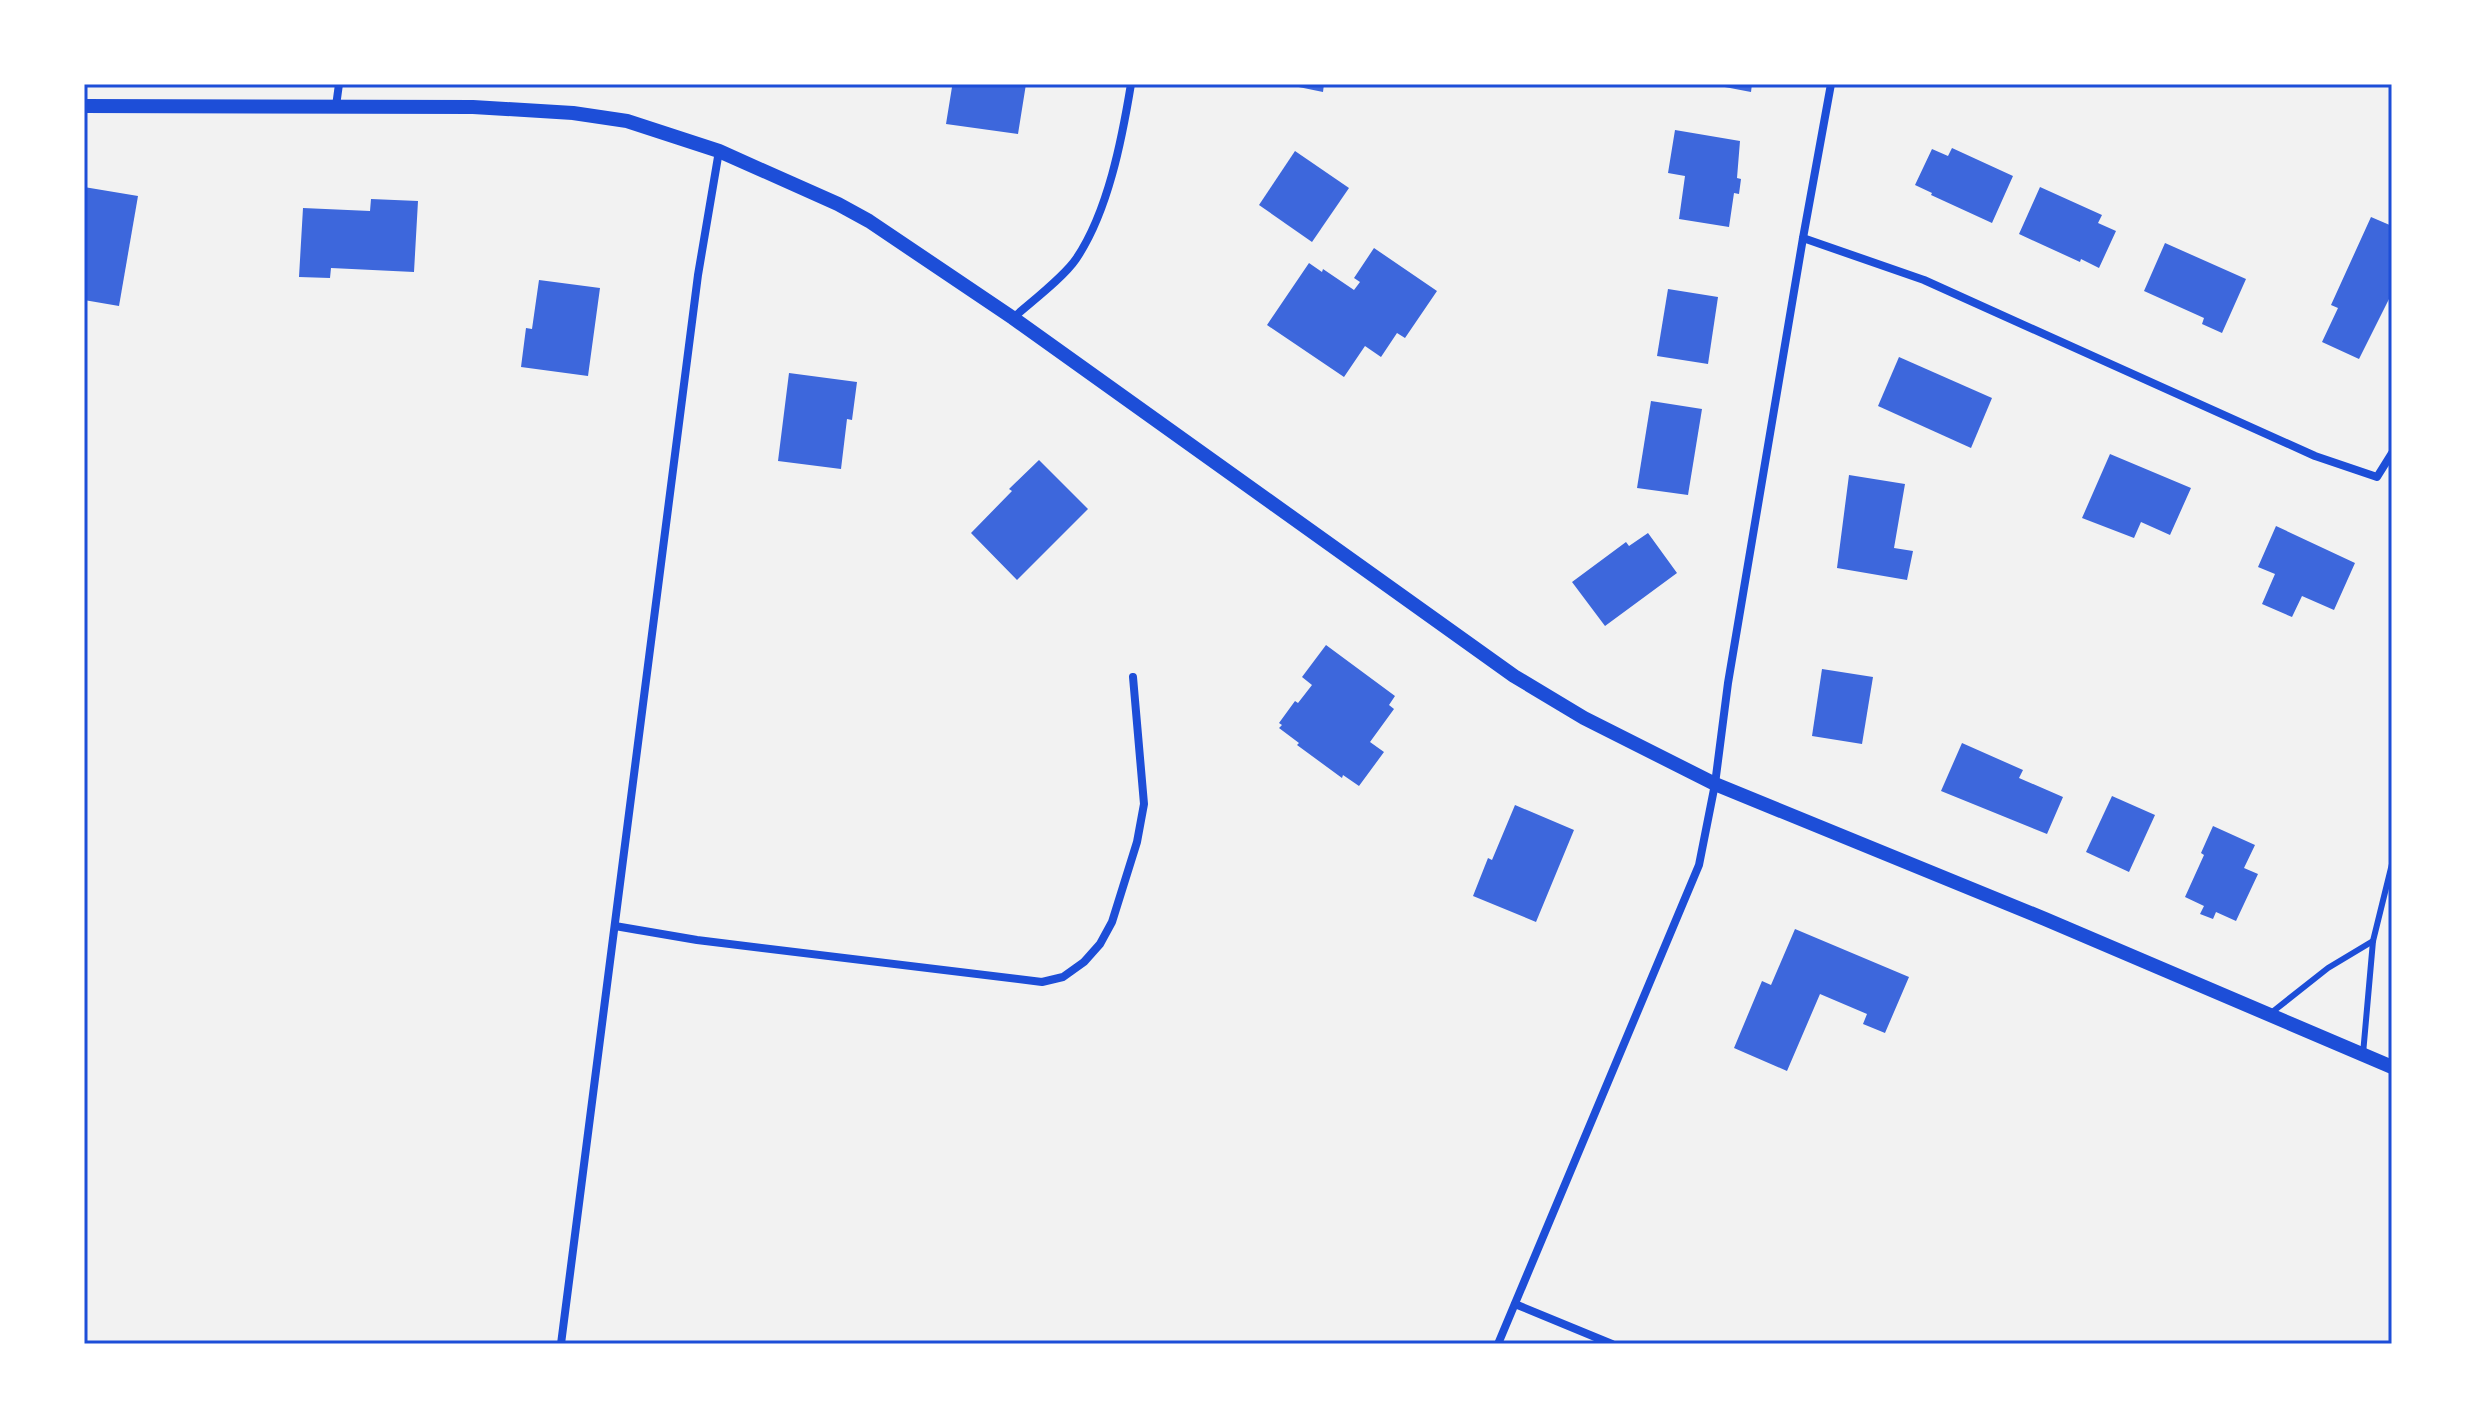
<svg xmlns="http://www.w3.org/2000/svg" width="2476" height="1428" font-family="'Fira Sans',sans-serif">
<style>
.building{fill:#3d67dc}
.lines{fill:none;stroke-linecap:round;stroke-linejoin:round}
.service{stroke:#1d4ed8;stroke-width:6}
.minor{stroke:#1d4ed8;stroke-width:8}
.tertiary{stroke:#1d4ed8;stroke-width:14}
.neatline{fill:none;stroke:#1d4ed8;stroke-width:3}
</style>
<rect width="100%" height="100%" fill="#f2f2f2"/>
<!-- building -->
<g class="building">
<polygon points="945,84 1026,84 1018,134 946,124 952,87"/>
<polygon points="1284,84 1324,84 1323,92"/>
<polygon points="1709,84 1752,84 1751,92"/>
<polygon points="1675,130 1740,141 1737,178 1741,179 1739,194 1734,193 1729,227 1679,219 1685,176 1668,173"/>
<polygon points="1952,148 2013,176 1992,223 1931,195 1932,193 1915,185 1932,149 1948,156"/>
<polygon points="1295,151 1349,188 1312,242 1259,205"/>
<polygon points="84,187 138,196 119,306 84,300"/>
<polygon points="2040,187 2102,215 2098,223 2116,231 2099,268 2081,259 2080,262 2019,234"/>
<polygon points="371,199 418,201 414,272 331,268 330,278 299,277 303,208 370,211"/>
<polygon points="2371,217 2392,226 2392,293 2359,359 2322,342 2338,308 2331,305"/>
<polygon points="2165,243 2246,279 2222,333 2202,324 2204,318 2144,291"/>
<polygon points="1374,248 1437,291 1405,338 1397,333 1381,357 1365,346 1344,377 1267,325 1309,263 1322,272 1323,269 1354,290 1360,282 1354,278"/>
<polygon points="539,280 600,288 588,376 521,367 526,328 532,329"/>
<polygon points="1668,289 1718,297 1708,364 1657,356"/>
<polygon points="1899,357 1992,398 1971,448 1878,406"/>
<polygon points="789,373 857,382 852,420 847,419 841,469 778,461"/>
<polygon points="1651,401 1702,409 1688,495 1637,488"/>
<polygon points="2110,454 2191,488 2170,535 2141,522 2134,538 2082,518"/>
<polygon points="1039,460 1088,509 1017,580 971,533 1012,491 1009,489"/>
<polygon points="1849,475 1905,484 1894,548 1913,551 1907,580 1837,568"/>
<polygon points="2276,526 2355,563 2334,610 2302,596 2292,617 2262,604 2275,574 2258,567"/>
<polygon points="1648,533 1677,573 1605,626 1572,582 1626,542 1629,546"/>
<polygon points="1326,645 1395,696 1389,705 1394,709 1370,742 1384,752 1359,786 1343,775 1342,778 1297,745 1299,743 1279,728 1282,725 1279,723 1295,701 1298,703 1312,685 1302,677"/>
<polygon points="1822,669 1873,677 1862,744 1812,736"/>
<polygon points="1962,743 2023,770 2019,778 2063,797 2047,834 1941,791"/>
<polygon points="2112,796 2155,815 2129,872 2086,852"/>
<polygon points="1515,805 1574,830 1536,922 1473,896 1488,858 1492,860"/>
<polygon points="2213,826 2255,845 2244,868 2258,874 2236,921 2216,912 2213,919 2200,914 2204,906 2185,897 2204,855 2201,853"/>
<polygon points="1795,929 1909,977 1885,1033 1863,1024 1867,1014 1820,994 1787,1071 1734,1048 1762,981 1771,985"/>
</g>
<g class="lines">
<!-- service -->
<g class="service">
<polyline points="2271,1013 2328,968 2373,941"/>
<polyline points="2363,1054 2373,941 2392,864"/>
</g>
<!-- minor -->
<g class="minor">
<polyline points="336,106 339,84"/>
<polyline points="1803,238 1924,280 2315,456 2377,477 2392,453"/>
<path d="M1013 318C1031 302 1064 277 1076 259 1108 212 1122 139 1131 84"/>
<polyline points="615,926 697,940 1042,982 1063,977 1084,962 1100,944 1112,922 1137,842 1144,804 1133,677"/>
<polyline points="1515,1304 1612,1344"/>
<polyline points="561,1344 698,275 719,151"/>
<polyline points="1498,1344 1699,865 1715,784 1728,683 1803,238 1831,84"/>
</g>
<!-- tertiary -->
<polyline class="tertiary" points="84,106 473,107 573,113 627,121 719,151 838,204 869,221 1013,318 1514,676 1584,718 1715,784 2045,919 2392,1067"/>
</g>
<!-- border -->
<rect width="2476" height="1428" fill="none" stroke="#ffffff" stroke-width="172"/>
<rect x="86" y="86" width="2304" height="1256" class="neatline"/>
</svg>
